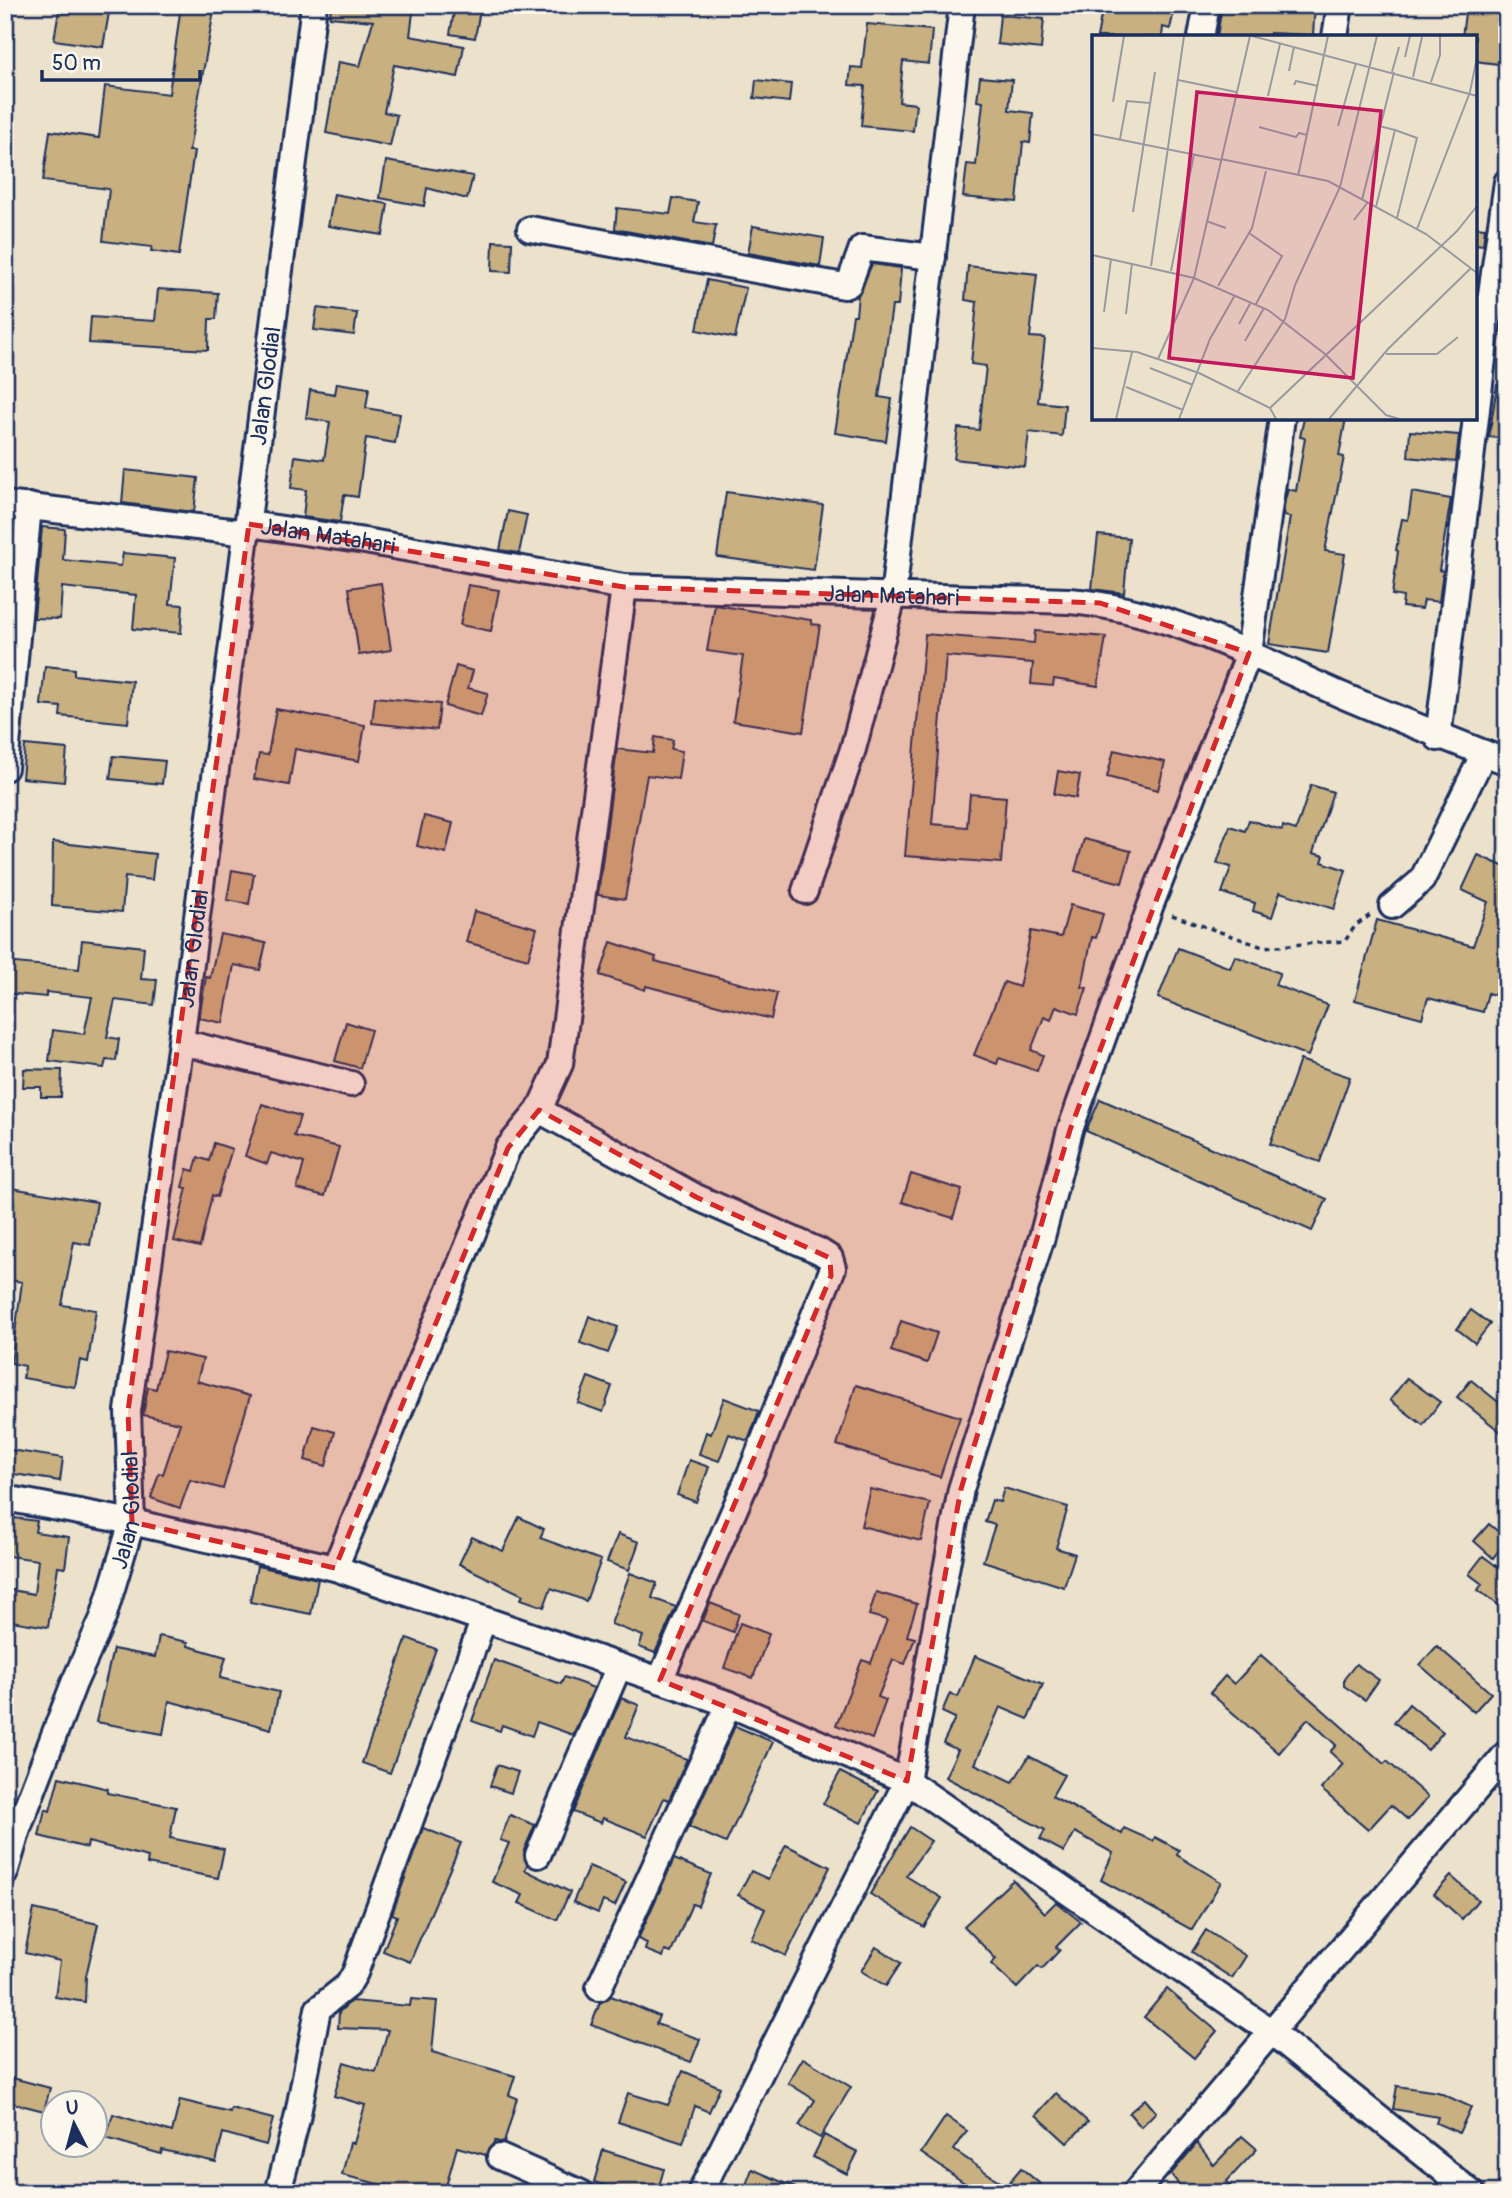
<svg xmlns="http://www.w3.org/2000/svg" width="1512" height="2198" font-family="Pangolin,sans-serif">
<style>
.building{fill:#c8b080;stroke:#1b2f5e;stroke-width:2}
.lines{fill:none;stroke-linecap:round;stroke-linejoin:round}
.minor-casing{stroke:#1b2f5e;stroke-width:30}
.path{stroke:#1b2f5e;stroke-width:3.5;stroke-dasharray:5 5;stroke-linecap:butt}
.minor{stroke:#fbf7ec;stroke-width:24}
.marked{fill:#d62828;fill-opacity:0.2;stroke:#d62828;stroke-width:5;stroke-dasharray:14 9;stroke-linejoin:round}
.labels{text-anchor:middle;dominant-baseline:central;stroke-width:5;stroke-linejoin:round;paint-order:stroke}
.street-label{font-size:23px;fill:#1b2f5e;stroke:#fbf7ec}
.inset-road{fill:none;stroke:#989aa0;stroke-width:2}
.view{fill:#c2185b;fill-opacity:0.15;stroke:#c2185b;stroke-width:3.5}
.inset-edge{fill:none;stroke:#1b2f5e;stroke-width:3.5}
</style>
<rect width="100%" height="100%" fill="#ece2cc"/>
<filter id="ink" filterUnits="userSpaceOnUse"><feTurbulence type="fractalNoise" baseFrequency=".0143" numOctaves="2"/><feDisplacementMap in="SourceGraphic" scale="14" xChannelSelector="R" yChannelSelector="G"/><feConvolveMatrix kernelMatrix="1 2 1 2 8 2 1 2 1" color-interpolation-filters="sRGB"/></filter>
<g filter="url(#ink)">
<!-- building -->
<g class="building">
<polygon points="60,5 110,7 103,47 54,40"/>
<polygon points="181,5 215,5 189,151 194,151 179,255 151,251 152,247 103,241 109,189 43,181 50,131 99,138 105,86 169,94"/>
<polygon points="331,5 414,5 410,36 464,46 458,77 394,65 384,112 397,115 390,146 326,133 338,62 360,66 373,21 330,17"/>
<polygon points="1103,5 1143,5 1174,11 1170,29 1163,27 1162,37 1097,37"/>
<polygon points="1222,5 1315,5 1313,35 1270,33 1269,37 1217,37"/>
<polygon points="1466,5 1507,5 1507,65 1475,61 1475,37 1462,37"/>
<polygon points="455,6 480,10 475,38 450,34"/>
<polygon points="1000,15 1044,19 1041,49 997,44"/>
<polygon points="867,24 932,30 929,64 903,61 899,102 916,104 913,131 861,126 865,86 849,85 851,67 862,68"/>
<polygon points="980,77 1012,80 1009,110 1033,113 1030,143 1023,142 1017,202 963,197 967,164 976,165 983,102 977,101"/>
<polygon points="756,80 791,84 789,102 754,98"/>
<polygon points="386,161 473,176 467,199 427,188 424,206 380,198"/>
<polygon points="334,194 388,204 383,235 328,226"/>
<polygon points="673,198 698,202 694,222 716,225 712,247 615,229 617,208 670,214"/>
<polygon points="753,226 824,238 820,266 748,253"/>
<polygon points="1475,227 1485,228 1483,245 1475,244"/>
<polygon points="493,241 512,242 511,272 492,271"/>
<polygon points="872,264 901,268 898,306 892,306 879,397 892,399 886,441 835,433 853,315 856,315 858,295"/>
<polygon points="968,266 1037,274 1030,337 1045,338 1038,402 1065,405 1062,436 1029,432 1025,467 954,459 958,428 979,430 986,366 971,364 977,302 965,300"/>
<polygon points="707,280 746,288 735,338 697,330"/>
<polygon points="158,289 218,293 216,319 209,319 208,350 89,343 91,317 155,321"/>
<polygon points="317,308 357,313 354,335 314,330"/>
<polygon points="337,383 369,388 366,408 400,414 395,443 366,438 358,497 344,495 340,522 303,517 306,490 291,488 295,456 324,460 330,422 306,418 310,390 335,394"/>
<polygon points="1497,385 1507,386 1507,439 1489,437"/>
<polygon points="1304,418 1346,418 1339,456 1344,457 1325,551 1345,554 1328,653 1269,644 1290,517 1283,516 1285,500 1288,489 1296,491 1305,438 1300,437"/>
<polygon points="1410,431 1459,435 1456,462 1408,457"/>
<polygon points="125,470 198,478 194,512 122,503"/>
<polygon points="726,492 823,505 814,570 717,557"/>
<polygon points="1412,492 1451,499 1439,570 1443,571 1439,602 1424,600 1422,609 1402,607 1403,597 1392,595 1398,551 1396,550 1402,519 1408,520"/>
<polygon points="508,511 527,515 519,553 500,550"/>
<polygon points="42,527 65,529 63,560 121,566 123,553 175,558 170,604 183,605 181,633 133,629 136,595 62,587 60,619 34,618"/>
<polygon points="1098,535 1129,538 1124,593 1092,589"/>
<polygon points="381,583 391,650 359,655 349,588"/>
<polygon points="468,585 499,590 491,631 460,625"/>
<polygon points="715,605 811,620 811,624 820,625 803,732 733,721 743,656 707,651"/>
<polygon points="1035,631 1106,637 1098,686 1054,679 1053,686 1031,684 1033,663 946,656 932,824 967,827 970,794 1006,797 1001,863 905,856 925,634 1034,643"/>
<polygon points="45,666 74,669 74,675 132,681 128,723 60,716 61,707 41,705"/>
<polygon points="456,666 473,671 468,688 488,693 481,716 445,706"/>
<polygon points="375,697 440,704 437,730 372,723"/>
<polygon points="276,709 365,725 359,761 295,749 289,785 254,779 259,754 268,755"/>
<polygon points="655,737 673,740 671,749 682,751 678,779 647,775 625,899 598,895 617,749 653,753"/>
<polygon points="25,745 67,749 64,782 22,778"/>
<polygon points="1114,750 1165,762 1158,790 1107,777"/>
<polygon points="113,756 165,761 162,784 110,779"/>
<polygon points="1058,771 1080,775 1076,798 1054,794"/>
<polygon points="1311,785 1333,792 1313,853 1324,856 1322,862 1346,870 1334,909 1280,892 1272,917 1253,911 1255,903 1222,893 1231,867 1217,863 1230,826 1245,831 1249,820 1282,830 1283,826 1296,830"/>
<polygon points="424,816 453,823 446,853 417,846"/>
<polygon points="1084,839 1131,851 1122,883 1075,871"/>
<polygon points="53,842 155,854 152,880 125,877 122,912 52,906"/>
<polygon points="1478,855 1507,868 1507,999 1488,993 1483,1012 1428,998 1422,1018 1355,1000 1377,920 1473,946 1488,902 1462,890"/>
<polygon points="232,870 254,874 249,904 227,900"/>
<polygon points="1070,905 1103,914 1096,938 1092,937 1082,987 1087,988 1078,1014 1056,1006 1051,1020 1044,1017 1031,1050 1043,1055 1037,1071 999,1058 997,1064 974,1055 1004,982 1019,987 1031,931 1061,937"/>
<polygon points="474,911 537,928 528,959 466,942"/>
<polygon points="220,934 266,943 260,970 234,965 223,1023 199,1018 206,977 210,978"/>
<polygon points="82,940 144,947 141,979 157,980 154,1005 115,1000 107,1037 119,1039 116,1061 106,1060 104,1068 49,1061 53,1030 84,1034 92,997 46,992 46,997 5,993 5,962 79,969"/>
<polygon points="611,942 656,957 655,961 777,993 771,1019 646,986 645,990 600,975"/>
<polygon points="1178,948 1230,968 1235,956 1280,973 1275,985 1328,1005 1308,1056 1158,998"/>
<polygon points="346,1022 371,1030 360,1068 335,1061"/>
<polygon points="1300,1060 1350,1077 1320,1162 1270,1144"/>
<polygon points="24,1069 62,1070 61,1097 41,1097 41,1087 23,1087"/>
<polygon points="1100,1099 1327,1199 1312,1231 1086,1131"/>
<polygon points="262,1104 300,1116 294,1136 339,1147 325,1196 297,1189 304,1163 271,1153 267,1164 245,1156"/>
<polygon points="214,1143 232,1149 217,1197 212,1195 200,1247 174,1241 187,1188 182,1187 187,1169 194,1171 198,1157 209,1161"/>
<polygon points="911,1174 962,1190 953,1218 902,1202"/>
<polygon points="5,1187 97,1202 90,1245 74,1242 62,1305 96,1310 88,1362 80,1360 75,1387 23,1378 25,1366 11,1363 22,1282 5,1279"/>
<polygon points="1471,1310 1490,1324 1475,1343 1457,1329"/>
<polygon points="589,1316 618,1327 608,1353 580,1343"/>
<polygon points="901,1321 937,1333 927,1363 891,1351"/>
<polygon points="165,1351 203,1359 197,1381 250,1396 223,1489 190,1480 180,1508 151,1498 159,1473 163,1474 180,1423 143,1415 148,1387 156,1389"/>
<polygon points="588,1377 612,1386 603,1412 578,1403"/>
<polygon points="1407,1378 1440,1402 1423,1425 1390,1400"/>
<polygon points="1471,1380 1507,1409 1507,1437 1457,1397"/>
<polygon points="856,1385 960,1417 940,1477 837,1445"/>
<polygon points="724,1398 759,1411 748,1441 729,1434 719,1461 699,1454 706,1432 711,1434"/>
<polygon points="314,1426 335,1432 326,1466 305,1460"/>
<polygon points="10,1450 63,1458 60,1481 7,1473"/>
<polygon points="689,1460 709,1467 696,1502 677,1495"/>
<polygon points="1004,1488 1068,1507 1056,1548 1075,1554 1064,1587 983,1561 995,1525 985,1522 992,1500 1000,1502"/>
<polygon points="870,1489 930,1503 921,1541 861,1526"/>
<polygon points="519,1517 544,1529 540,1538 601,1560 586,1601 551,1588 544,1607 521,1599 523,1595 459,1564 472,1537 503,1551"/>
<polygon points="14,1518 37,1521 35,1532 69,1537 65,1568 58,1567 48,1627 5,1620 5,1589 34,1594 38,1560 8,1556"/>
<polygon points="1489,1524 1507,1539 1493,1558 1474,1541"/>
<polygon points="618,1534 639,1542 629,1570 607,1562"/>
<polygon points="1483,1556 1507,1574 1507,1611 1478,1590 1482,1584 1469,1574"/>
<polygon points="257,1566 318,1579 311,1614 250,1602"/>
<polygon points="630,1573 657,1583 652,1598 676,1607 655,1653 639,1647 643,1636 611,1624"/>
<polygon points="876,1592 917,1604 907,1636 915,1638 905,1664 893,1660 878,1697 886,1700 872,1739 836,1725 862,1660 871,1663 887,1620 869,1615"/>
<polygon points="710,1603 739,1614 733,1632 703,1621"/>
<polygon points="740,1623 769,1634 753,1678 724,1668"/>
<polygon points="159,1636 188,1642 188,1646 226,1657 220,1678 279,1692 271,1729 169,1701 163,1734 96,1722 113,1649 155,1657"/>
<polygon points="407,1638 436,1649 390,1773 362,1763"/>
<polygon points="1437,1646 1491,1693 1474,1712 1420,1665"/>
<polygon points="1261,1655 1384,1764 1387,1761 1428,1797 1408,1820 1391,1805 1368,1830 1321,1789 1343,1764 1330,1752 1336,1745 1308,1719 1279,1753 1210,1693 1225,1676 1234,1684"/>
<polygon points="975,1656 1043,1684 1028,1719 1000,1707 975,1764 1013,1782 1029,1756 1064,1775 1052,1796 1122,1834 1124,1828 1153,1841 1155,1837 1179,1850 1177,1855 1221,1882 1192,1930 1101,1880 1113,1853 1075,1832 1064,1852 1040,1839 1045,1830 945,1777 958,1750 943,1743 955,1718 942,1712 950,1693 958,1697"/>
<polygon points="494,1660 561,1684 564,1677 594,1688 573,1735 537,1722 532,1736 502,1725 500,1731 472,1721"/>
<polygon points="1356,1664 1379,1680 1365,1700 1344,1686 1344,1679"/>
<polygon points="621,1698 639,1705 626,1737 687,1759 669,1800 664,1798 647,1836 603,1818 601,1823 573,1812"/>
<polygon points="1409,1704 1443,1732 1428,1750 1394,1722"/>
<polygon points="735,1726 773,1742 726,1843 689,1827"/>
<polygon points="497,1765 518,1772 511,1793 490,1786"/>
<polygon points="840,1772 878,1791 861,1823 823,1804"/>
<polygon points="59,1777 108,1789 107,1793 176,1807 170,1838 224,1849 218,1878 147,1864 148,1857 88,1842 87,1848 39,1836 45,1809 50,1811"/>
<polygon points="510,1815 535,1825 524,1850 527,1865 525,1870 570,1892 557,1920 519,1903 523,1895 492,1882 509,1843 500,1840"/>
<polygon points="910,1827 931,1841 906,1876 942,1898 924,1927 870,1894"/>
<polygon points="423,1828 461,1843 410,1962 383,1951 397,1916 392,1914"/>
<polygon points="786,1845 830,1867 786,1956 751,1939 765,1909 738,1895 751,1871 768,1879"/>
<polygon points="674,1859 711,1874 698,1906 692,1904 671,1953 665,1951 663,1957 645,1950 647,1943 638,1939"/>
<polygon points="589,1866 626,1882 615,1906 603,1901 598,1913 573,1902"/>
<polygon points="1451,1876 1478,1900 1462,1919 1434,1894"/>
<polygon points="1013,1880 1045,1913 1056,1902 1081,1922 1056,1947 1060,1950 1042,1969 1038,1966 1017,1988 991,1964 996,1959 964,1926"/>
<polygon points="34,1909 98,1924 86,1976 85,2002 55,1997 60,1961 25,1953"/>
<polygon points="1206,1930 1246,1956 1232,1978 1192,1952"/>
<polygon points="876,1947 901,1963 886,1986 861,1971"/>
<polygon points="1167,1989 1217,2031 1194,2058 1144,2017"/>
<polygon points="611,1996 659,2016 656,2024 700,2039 691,2062 591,2025 600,2003"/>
<polygon points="411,1999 437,2001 432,2052 515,2076 509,2095 517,2098 504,2143 495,2141 486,2155 457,2147 444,2193 415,2193 342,2175 350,2142 354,2143 365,2105 334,2096 344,2062 376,2072 388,2030 338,2028 339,2012 351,2001 410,2006"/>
<polygon points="803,2058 851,2087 820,2138 799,2126 815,2100 788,2083"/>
<polygon points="683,2071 720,2087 709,2112 695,2106 683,2143 618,2122 628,2093 668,2105"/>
<polygon points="5,2076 50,2088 44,2111 5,2101"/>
<polygon points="1397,2086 1438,2092 1471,2107 1459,2133 1436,2123 1438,2117 1393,2109"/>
<polygon points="1056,2093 1088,2122 1067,2143 1036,2115"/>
<polygon points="1145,2099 1156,2112 1141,2127 1129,2113"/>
<polygon points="180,2100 230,2112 231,2108 273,2119 266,2145 223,2133 216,2162 162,2150 161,2154 106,2138 113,2114 172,2132"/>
<polygon points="946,2116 967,2131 954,2150 1006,2186 1021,2168 1051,2193 979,2193 921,2153"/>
<polygon points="824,2135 858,2152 847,2174 813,2157"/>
<polygon points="1242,2136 1257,2149 1227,2181 1236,2193 1185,2193 1171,2174 1197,2143 1214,2165"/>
<polygon points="603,2150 664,2169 657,2193 629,2193 594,2182"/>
<polygon points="752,2169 807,2193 743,2193"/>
</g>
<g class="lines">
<defs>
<g id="minor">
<polyline points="1201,37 1207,5"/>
<polyline points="1335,37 1340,5"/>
<polyline points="530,229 844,286 849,284 862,248 933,257"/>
<polyline points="5,504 247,533"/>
<path id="s1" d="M249 524 365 541 624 587 1069 601C1164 608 1253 656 1339 694 1395 718 1451 740 1507 762"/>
<polyline points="1438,738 1489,308 1507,182"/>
<polyline points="5,768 29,506"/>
<polyline points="805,891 853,749 893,597 962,5"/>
<polyline points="1392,906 1422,880 1484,753"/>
<polyline points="181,1042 351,1084"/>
<polyline points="539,1110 696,1197 819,1251 830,1258 833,1268 753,1467 660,1680"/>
<polyline points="5,1498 132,1522 335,1568 729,1704 907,1781 1270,2031 1472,2193"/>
<polyline points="335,1568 508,1148 539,1110 560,1064 624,587"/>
<polyline points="538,1855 619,1666"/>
<path id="s2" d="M5 1873 18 1829 74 1683 103 1618 132 1522 128 1411 181 1042 314 5"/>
<polyline points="599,1988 729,1704"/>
<polyline points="500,2157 581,2193"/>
<polyline points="278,2193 297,2119 318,2009 348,1985 355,1973 483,1621"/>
<polyline points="700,2193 907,1781 961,1489 1042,1237 1070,1130 1150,907 1249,653 1282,418"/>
<polyline points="1135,2193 1507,1753"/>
</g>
</defs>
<!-- minor casing -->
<use href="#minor" class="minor-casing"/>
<!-- path -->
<polyline class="path" points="1172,915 1263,947 1345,941 1355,926 1373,913"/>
<!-- minor -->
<use href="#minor" class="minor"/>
</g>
</g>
<!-- marked area -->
<path class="marked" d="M249 524 624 587 1100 603 1249 653 1070 1130 961 1489 907 1781 660 1680 831 1276 830 1258 696 1197 539 1110 508 1148 335 1568 132 1522 128 1411Z"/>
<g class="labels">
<!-- street labels -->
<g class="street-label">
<text stroke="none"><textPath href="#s2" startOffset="1519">Jalan Glodial</textPath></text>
<text stroke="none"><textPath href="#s1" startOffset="80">Jalan Matahari</textPath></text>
<text stroke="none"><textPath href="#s1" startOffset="648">Jalan Matahari</textPath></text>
<text stroke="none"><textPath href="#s2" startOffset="952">Jalan Glodial</textPath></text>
<text stroke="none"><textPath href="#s2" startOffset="385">Jalan Glodial</textPath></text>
</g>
</g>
<!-- overview -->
<g transform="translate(1092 35)">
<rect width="385" height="385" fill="#ece2cc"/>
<path class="inset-road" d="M160 1 385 61M313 22 318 1M197 36 202 12M300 37 307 12M321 42 330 2M86 45 144 57M339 47 348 20V1M202 50 204 46 226 51M176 61 188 9M21 67 32 1M246 91 264 28M167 92 204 102 207 98 215 100M303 95 325 103 305 183M0 99 129 125M28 104 35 66 58 68M129 124 236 146 334 199 385 238M206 141 236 1M270 165 302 37M284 172 303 95 287 91M41 177 63 37M262 185 276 167M114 186 134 193M325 194 378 57 385 22M157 198 190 221 164 269M0 220 102 243 176 275 233 319 294 380 307 384M59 231 92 1M79 236 102 119M126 251 160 193 174 136M12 277 19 224M34 279 40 228M147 289 159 267M153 306 172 273M0 313 45 317 107 338 178 373 184 384M294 319H345L366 302M66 324 102 243 158 1M58 333 101 350M34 352 91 375M146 356 193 284 203 250 248 152 285 1M178 373 365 196 385 171M24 384 40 317M87 384 118 304 143 260M237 384 296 314 379 233"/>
<path class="view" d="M105 57 289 76 261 343 77 323Z"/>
<rect width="385" height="385" class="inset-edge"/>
</g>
<!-- margin -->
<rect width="1512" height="2198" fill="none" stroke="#fbf7ec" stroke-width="28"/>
<rect x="14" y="14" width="1484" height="2170" fill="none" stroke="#1b2f5e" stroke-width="2.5" filter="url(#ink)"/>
<!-- north arrow -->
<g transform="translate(74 2124) rotate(354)"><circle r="33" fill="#fbf7ec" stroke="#a1a7b3" stroke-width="2"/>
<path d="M0-5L12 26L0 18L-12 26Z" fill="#1b2f5e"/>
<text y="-10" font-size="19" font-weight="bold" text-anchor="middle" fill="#1b2f5e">U</text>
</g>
<!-- scale -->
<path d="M42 70v10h158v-10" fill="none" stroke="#1b2f5e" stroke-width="3.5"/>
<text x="52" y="70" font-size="21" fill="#1b2f5e" stroke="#fbf7ec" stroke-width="5" paint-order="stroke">50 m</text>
</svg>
